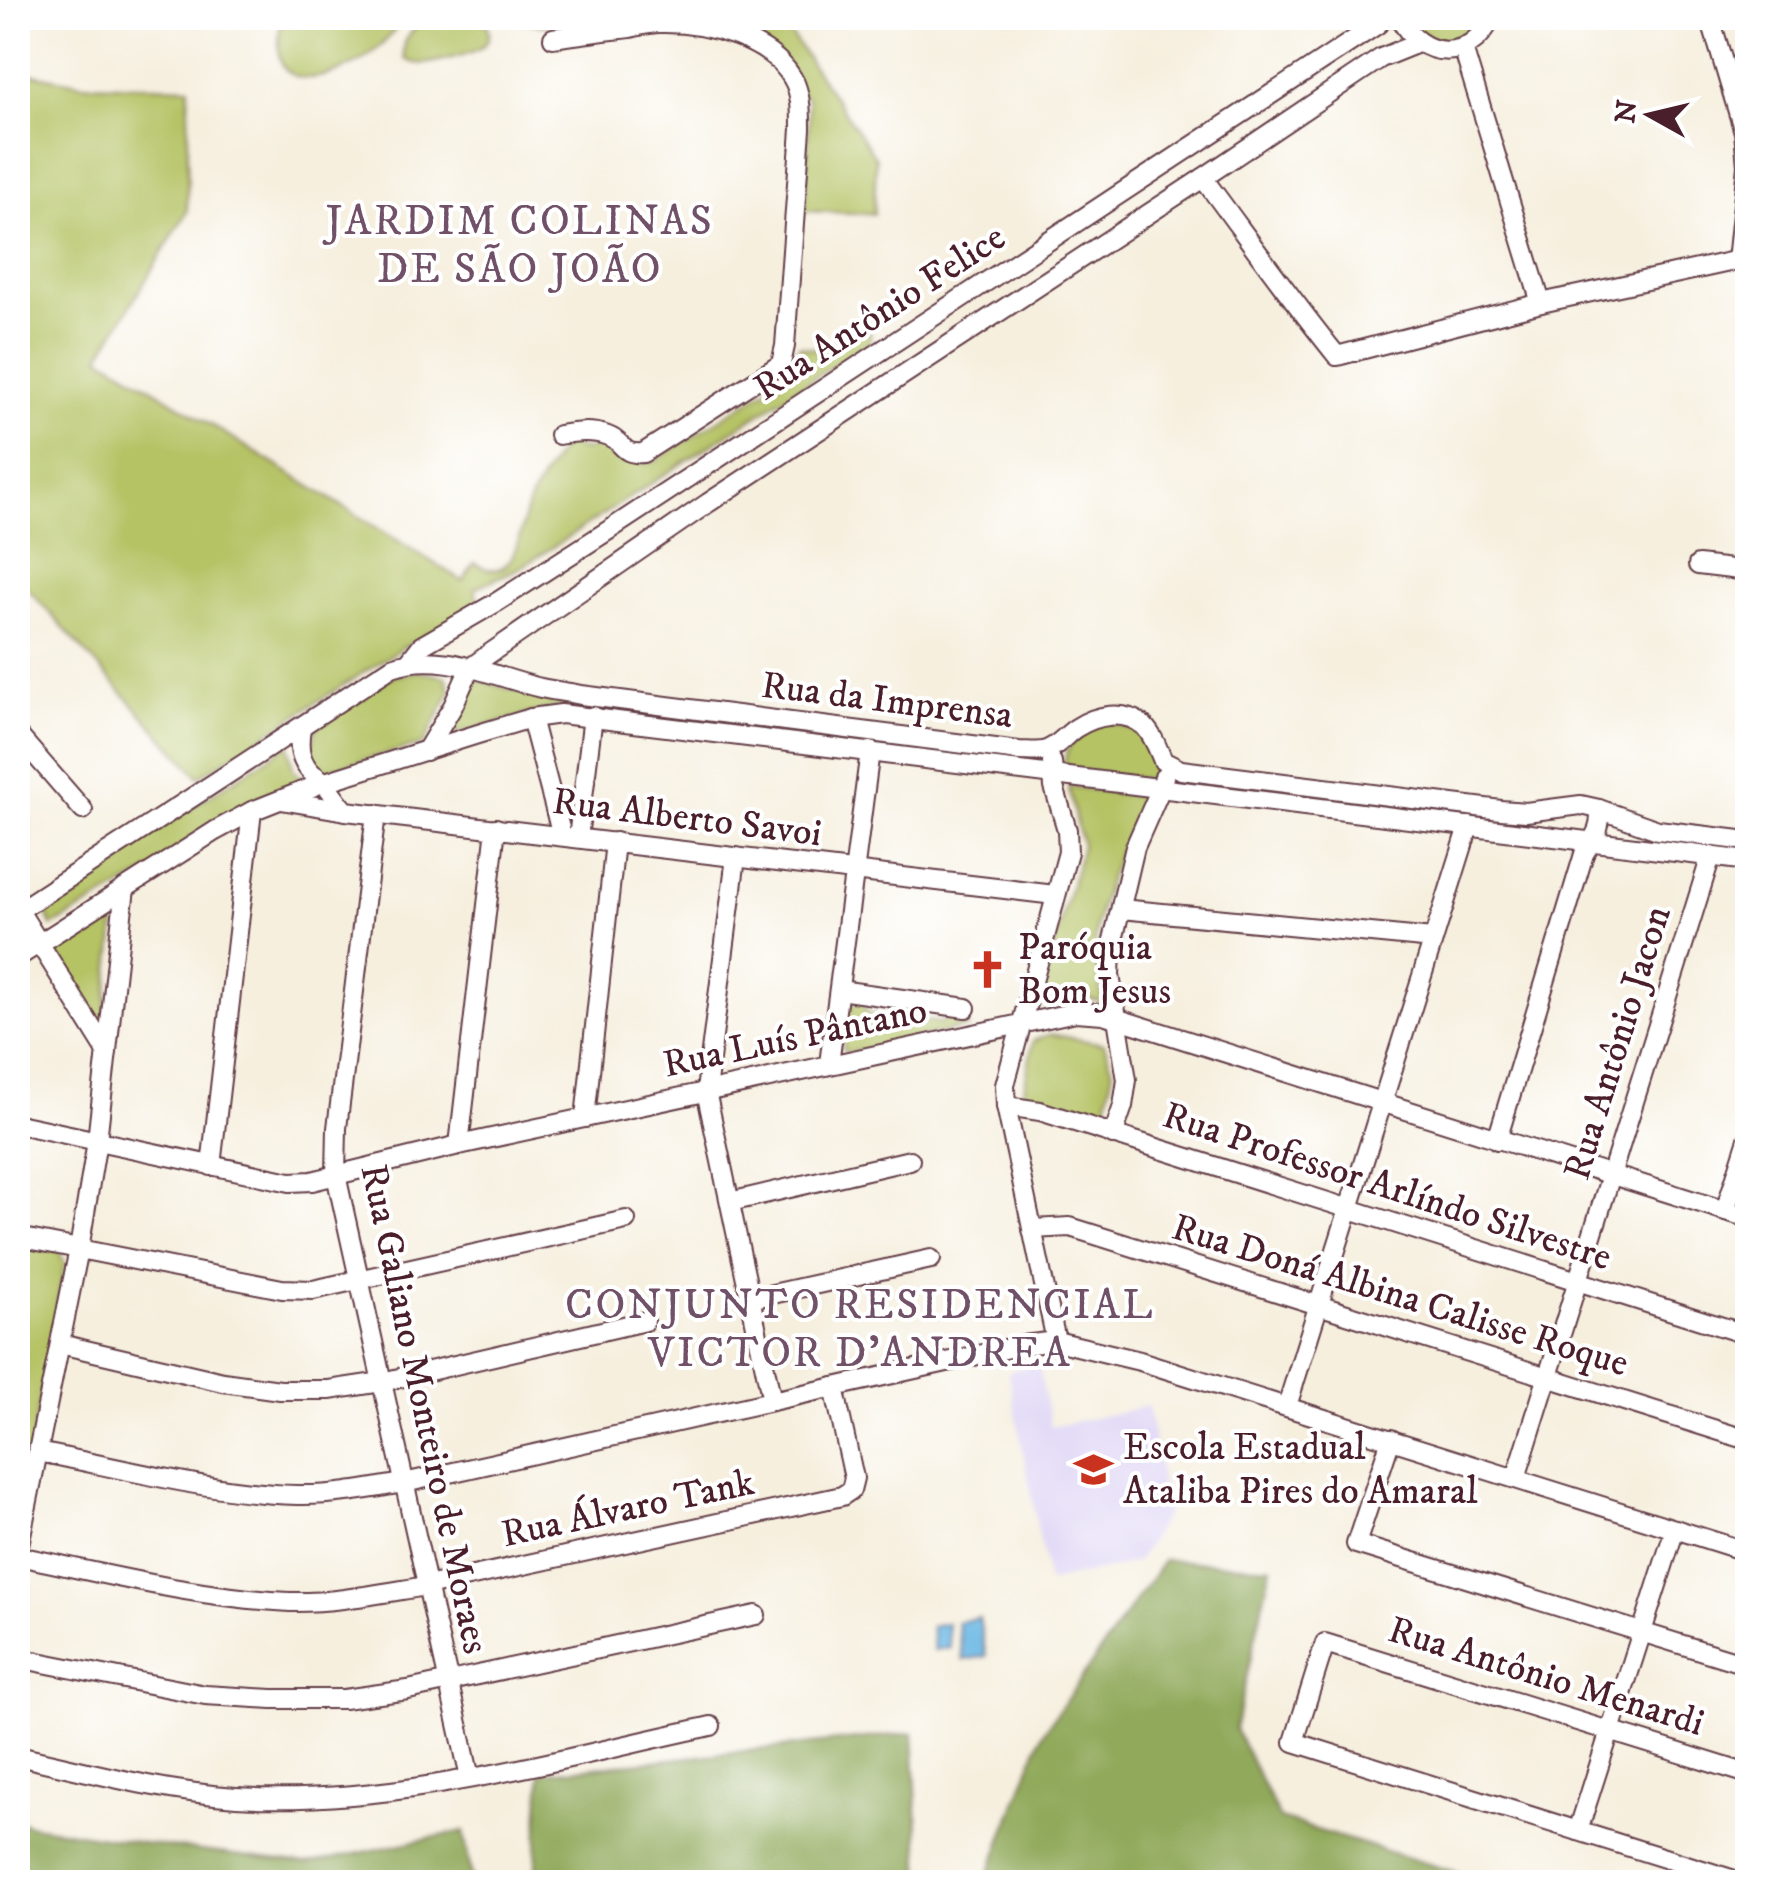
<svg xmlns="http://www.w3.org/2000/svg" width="1765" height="1900" font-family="'IM FELL DW Pica',serif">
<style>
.built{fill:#dfd5f5}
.green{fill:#b5c365;stroke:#807148;stroke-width:2.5}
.forest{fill:#90a95a;stroke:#6d6442;stroke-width:2.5}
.water{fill:#6ab7e4;stroke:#5a6b88;stroke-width:2.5}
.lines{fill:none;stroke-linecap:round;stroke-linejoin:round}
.minor-casing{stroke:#643e46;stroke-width:22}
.minor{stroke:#fff;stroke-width:18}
.labels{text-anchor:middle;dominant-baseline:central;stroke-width:8;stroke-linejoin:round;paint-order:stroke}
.street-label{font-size:38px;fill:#4a1f2b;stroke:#fff}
.poi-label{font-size:38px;fill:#4a1f2b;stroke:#fff;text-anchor:start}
.quarter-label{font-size:42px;letter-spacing:2.5px;fill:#715168;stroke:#fff}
</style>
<rect width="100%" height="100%" fill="#fff"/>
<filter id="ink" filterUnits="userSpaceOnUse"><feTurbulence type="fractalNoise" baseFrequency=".01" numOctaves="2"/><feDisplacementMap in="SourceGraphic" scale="20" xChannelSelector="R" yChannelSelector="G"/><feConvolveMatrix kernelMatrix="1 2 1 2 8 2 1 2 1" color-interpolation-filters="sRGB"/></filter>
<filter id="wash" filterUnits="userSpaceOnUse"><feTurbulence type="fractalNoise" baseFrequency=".0048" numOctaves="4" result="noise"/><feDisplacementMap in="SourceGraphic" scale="40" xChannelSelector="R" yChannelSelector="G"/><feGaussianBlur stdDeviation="2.25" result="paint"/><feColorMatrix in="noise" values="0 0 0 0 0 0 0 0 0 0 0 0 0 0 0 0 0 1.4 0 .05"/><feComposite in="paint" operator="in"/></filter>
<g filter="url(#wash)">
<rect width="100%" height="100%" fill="#f6efde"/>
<!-- built -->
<polygon class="built" points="1038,1362 1051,1427 1148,1406 1167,1513 1137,1562 1048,1583 1008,1372"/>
<!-- green -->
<g class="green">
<path d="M281 18H402C395 32 384 44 371 54 352 69 289 97 280 58 277 46 280 30 281 18Z"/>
<path d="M426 18H484C501 46 473 53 452 58 435 62 420 68 405 59 400 38 413 31 426 18Z"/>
<polygon points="512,18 772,18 792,36 876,158 874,214 805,211 809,118 808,99 733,28 571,28 539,25"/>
<path d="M1410 18H1481C1463 48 1427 50 1410 18Z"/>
<path d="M18 71 83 84 189 87 187 212 100 356 463 581 474 563C517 588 518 534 527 508 533 490 556 454 569 440L577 449H588L605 441C619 459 631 465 653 462L776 383C789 371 794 363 799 346L823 350 870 322V342L522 567 475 588 479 606 402 648 199 777 18 578Z"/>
<polygon points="418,671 446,677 451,691 424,744 319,772 310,760 316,728 390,677"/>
<polygon points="480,680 519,692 583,702 1038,760 1037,764 556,707 444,737 467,701 474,682"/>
<path d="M1107 722C1140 727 1163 745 1156 781L1063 769C1067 737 1079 733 1107 722Z"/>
<polygon points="289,744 293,769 302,778 305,785 52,926 45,911 48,905 84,877"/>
<path d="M1068 786 1143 797C1126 836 1105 881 1097 923 1093 949 1099 976 1103 1002L1082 998 1037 1006 1082 845Z"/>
<polygon points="118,901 103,1031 52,946"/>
<polygon points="860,1001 863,1002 868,1014 943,1023 948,1011 951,1012 968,1027 848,1053 843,1049 847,1011 849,1006"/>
<polygon points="1050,1034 1104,1044 1113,1070 1104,1117 1023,1094 1033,1041"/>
<polygon points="18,1240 58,1250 65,1263 24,1487 18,1485"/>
</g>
<!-- forest -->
<g class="forest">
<polygon points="1164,1560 1271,1567 1235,1729 1280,1819 1488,1882 986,1882 1041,1736"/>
<polygon points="913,1733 921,1882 535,1882 541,1773"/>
<polygon points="18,1821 32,1826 169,1847 307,1864 464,1831 472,1882 18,1882"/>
</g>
<!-- water -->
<g class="water">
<polygon points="979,1618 986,1656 963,1660 957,1622"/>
<polygon points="947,1623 950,1647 934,1650 931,1626"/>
</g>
</g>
<g filter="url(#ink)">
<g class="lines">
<defs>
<g id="minor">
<path d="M1400 18C1420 60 1471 63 1491 18"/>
<polyline points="1710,18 1744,132 1747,166 1737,261"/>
<path d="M553 38C578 34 604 31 630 28 639 26 650 23 660 23 705 22 774 39 795 83 801 97 801 113 801 129L785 346 781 364 643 453C620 455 625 442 608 436 592 430 576 432 559 435"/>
<polyline points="1463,48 1541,303"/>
<path d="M1203 178C1247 237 1290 298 1337 356L1541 303 1748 258"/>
<polyline points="1698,565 1748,571"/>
<polyline points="410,660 421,646 497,602 609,530 1378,24 1384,18"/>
<polyline points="531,718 562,836"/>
<path d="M301 728C298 746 299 761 313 774 317 777 323 780 326 785 333 794 338 802 346 811L1055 895"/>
<polyline points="18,735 83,810"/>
<polyline points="426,751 453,706 470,668 489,654 708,503 1203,178 1381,58 1418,43"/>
<polyline points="1052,762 1054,787 1067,830 1068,852 1005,1085 1006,1106 1056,1341"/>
<polyline points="281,800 346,811"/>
<polyline points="376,814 337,1128 336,1175 470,1778"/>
<polyline points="578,838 593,716"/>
<polyline points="736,857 706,1091 772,1401"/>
<polyline points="18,909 107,1052"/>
<polyline points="1121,909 1433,939"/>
<path d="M18 911 392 667C441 649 493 677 541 688 554 691 567 692 581 695L1019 751C1027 751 1036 752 1043 751 1057 748 1065 735 1076 728 1096 715 1124 709 1144 726 1153 735 1158 749 1163 761L1181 770 1501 810 1526 812 1581 805 1599 809 1658 830 1748 841"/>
<polyline points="18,957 215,831 252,811 325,782 478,734 531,718 561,714 1748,861"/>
<polyline points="839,990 966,1008"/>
<polyline points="829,1064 870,751"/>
<polyline points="1006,1106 1040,1111 1748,1335"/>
<polyline points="585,1118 615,842"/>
<polyline points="18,1124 290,1182 312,1181 459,1145 1076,1012 1103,1014 1748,1218"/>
<polyline points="1113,1135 1123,1106 1127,1080 1110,975 1111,949 1135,847 1161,788 1164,777"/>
<path d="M1497 1140 1584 854C1593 838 1603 828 1599 809"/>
<polyline points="459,1145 496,828"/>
<polyline points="211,1166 252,811"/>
<polyline points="730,1202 910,1160"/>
<polyline points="1725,1211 1748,1139"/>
<polyline points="1032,1229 1070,1227 1748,1440"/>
<polyline points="18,1237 282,1289 313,1290 626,1220"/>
<polyline points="750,1299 931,1259"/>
<polyline points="60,1344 223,1382 280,1390 329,1390 382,1382 645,1321"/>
<polyline points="1287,1406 1469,826"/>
<polyline points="1391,1439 1356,1544 1748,1665"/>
<path d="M38 1452C120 1468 213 1493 297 1495 332 1496 369 1489 404 1483L1023 1345 1056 1341 1140 1361 1748 1552"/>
<polyline points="1516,1478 1711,856"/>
<polyline points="18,1550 79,1249 97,1141 125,888"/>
<path d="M18 1556C107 1574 198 1598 290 1602 335 1603 382 1593 427 1586L842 1496 851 1490 854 1478 834 1387"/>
<polyline points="18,1658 205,1695 272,1699 344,1699 408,1690 756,1615"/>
<path d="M18 1756C89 1772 162 1792 236 1797 394 1807 557 1759 711 1726"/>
<polyline points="1578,1831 1675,1529"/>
<polyline points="1741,1882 1294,1742 1325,1643 1748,1774"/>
</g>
</defs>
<!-- minor casing -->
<use href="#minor" class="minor-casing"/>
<!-- minor -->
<use href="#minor" class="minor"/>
</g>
</g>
<!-- icons -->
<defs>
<symbol id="church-bare" viewBox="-9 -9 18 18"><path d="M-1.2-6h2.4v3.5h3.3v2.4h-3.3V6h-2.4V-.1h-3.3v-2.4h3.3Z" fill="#c8321e" stroke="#fff" stroke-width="2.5" paint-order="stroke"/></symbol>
<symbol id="school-bare" viewBox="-9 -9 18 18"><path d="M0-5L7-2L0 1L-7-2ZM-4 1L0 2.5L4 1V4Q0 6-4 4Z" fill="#c8321e" stroke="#fff" stroke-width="2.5" paint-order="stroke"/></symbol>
</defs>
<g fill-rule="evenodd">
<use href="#church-bare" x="960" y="942" width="55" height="55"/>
<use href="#school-bare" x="1066" y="1442" width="55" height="55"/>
</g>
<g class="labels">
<!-- street labels -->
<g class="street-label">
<text transform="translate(880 313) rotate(-33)">Rua Antônio Felice</text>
<text transform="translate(887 701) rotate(7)">Rua da Imprensa</text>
<text transform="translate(687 818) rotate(7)">Rua Alberto Savoi</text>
<text transform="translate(795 1038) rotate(-12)">Rua Luís Pântano</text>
<text transform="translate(1618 1043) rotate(-73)">Rua Antônio Jacon</text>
<text transform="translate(1387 1187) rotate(18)">Rua Professor Arlíndo Silvestre</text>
<text transform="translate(1400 1296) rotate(17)">Rua Doná Albina Calisse Roque</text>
<text transform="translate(424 1409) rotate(78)">Rua Galiano Monteiro de Moraes</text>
<text transform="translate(628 1509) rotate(-12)">Rua Álvaro Tank</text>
<text transform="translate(1546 1677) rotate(17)">Rua Antônio Menardi</text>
</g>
<!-- poi labels -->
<g class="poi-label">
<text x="1018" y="948">Paróquia<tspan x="1018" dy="44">Bom Jesus</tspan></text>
<text x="1123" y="1448">Escola Estadual<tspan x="1123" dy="44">Ataliba Pires do Amaral</tspan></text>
</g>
<!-- quarter labels -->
<g class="quarter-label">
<text x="520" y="222">JARDIM COLINAS<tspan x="520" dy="48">DE SÃO JOÃO</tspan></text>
<text x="860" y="1306">CONJUNTO RESIDENCIAL<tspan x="860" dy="48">VICTOR D'ANDREA</tspan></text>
</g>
</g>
<!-- margin -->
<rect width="1765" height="1900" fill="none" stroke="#fff" stroke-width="60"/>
<!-- north arrow -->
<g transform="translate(1650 115) rotate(278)" stroke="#ffffff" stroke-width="8" paint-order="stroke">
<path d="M0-8L18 38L0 25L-18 38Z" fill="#4a1f2b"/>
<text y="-15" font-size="28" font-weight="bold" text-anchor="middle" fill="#4a1f2b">N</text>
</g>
</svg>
